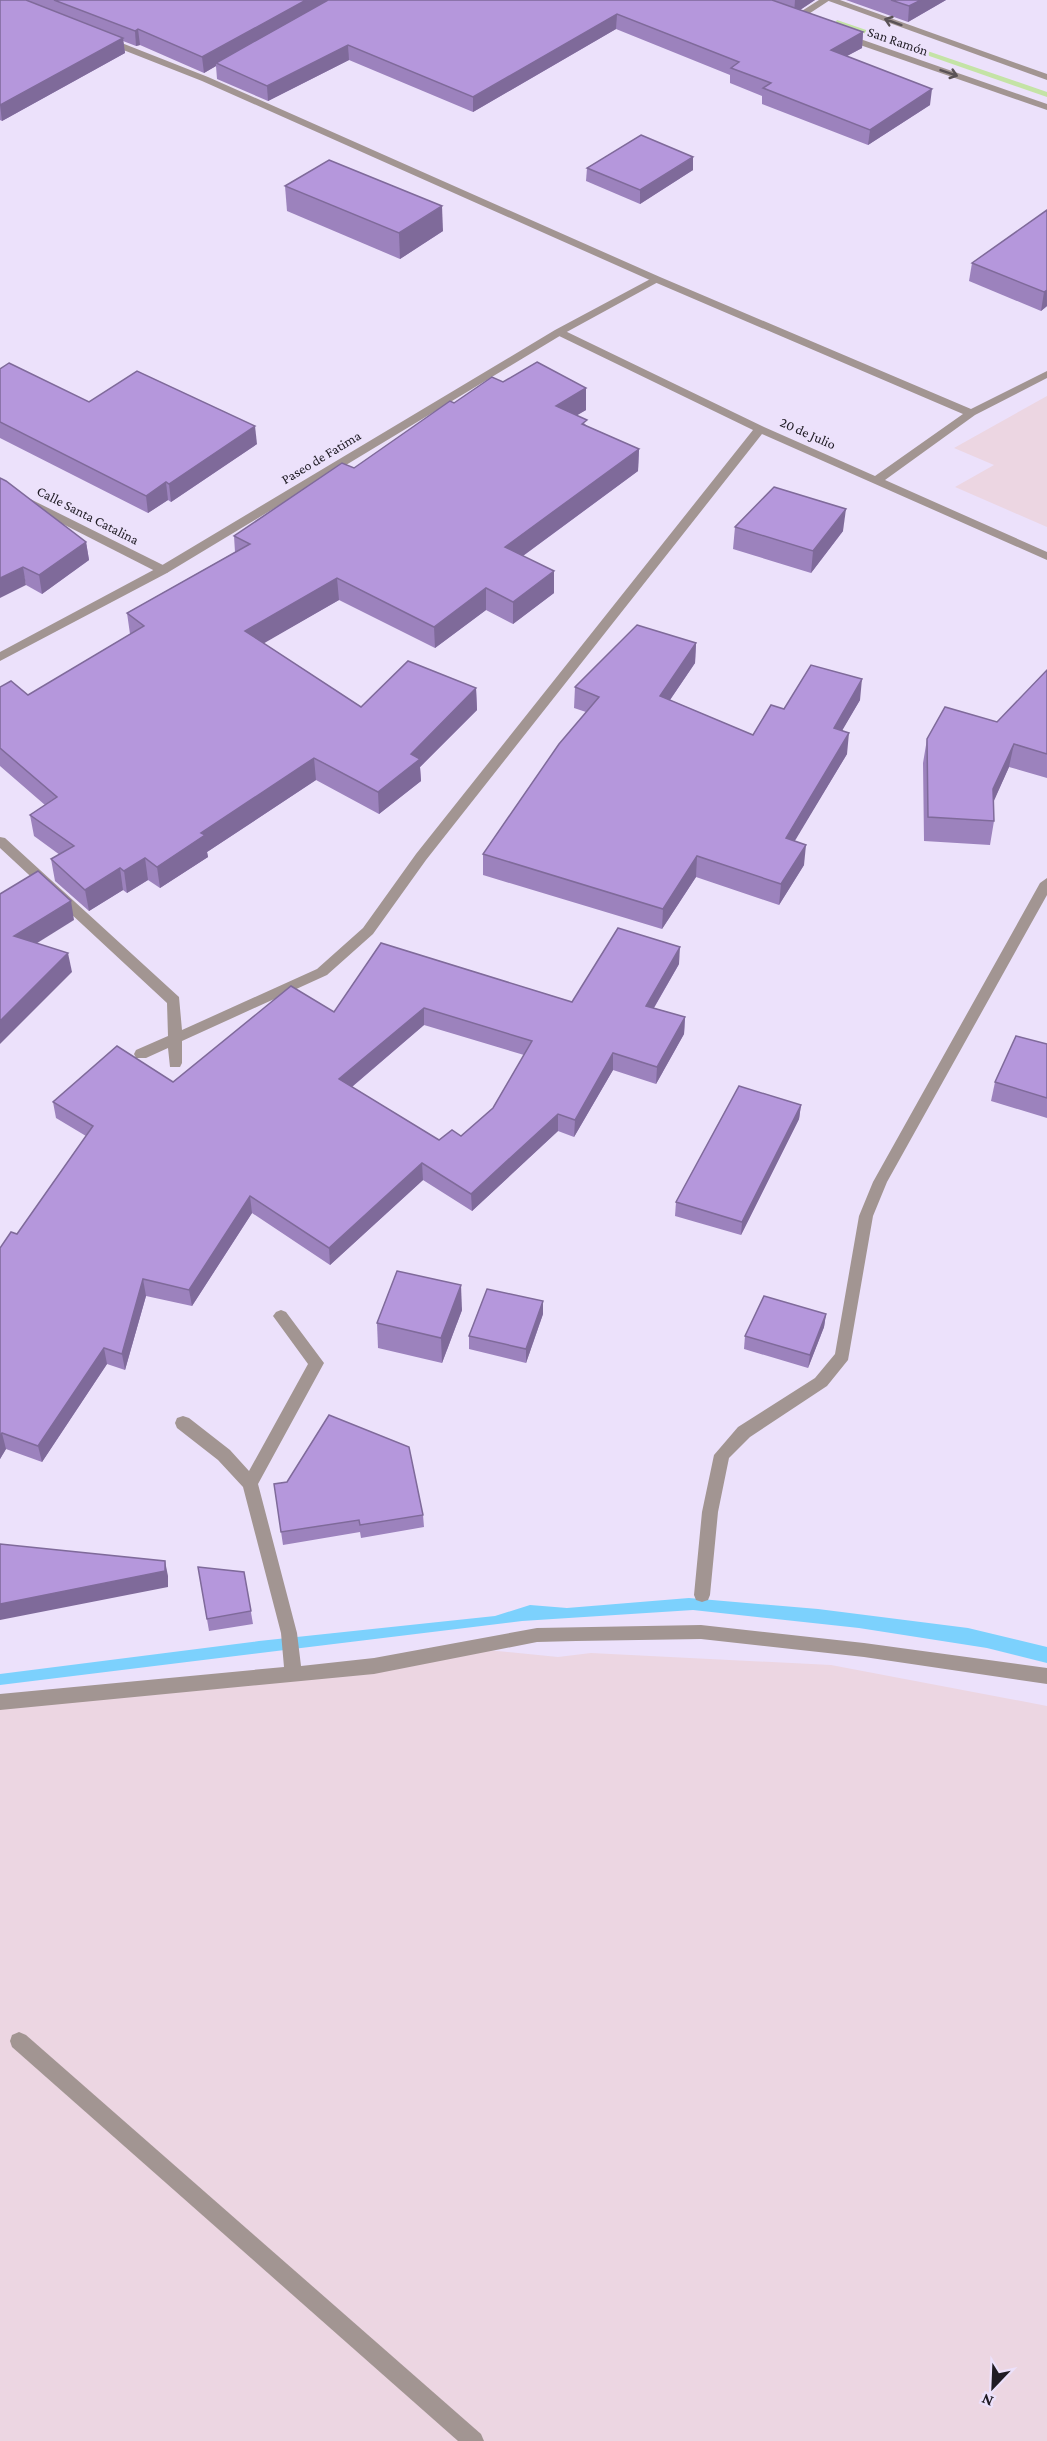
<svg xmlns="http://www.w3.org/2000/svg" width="1047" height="2441" font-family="'Crimson Pro',serif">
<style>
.industrial{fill:#ecd6e2}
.green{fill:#c4e3a6}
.water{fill:#7cd1fd}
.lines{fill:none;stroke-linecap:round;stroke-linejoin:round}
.service{fill:#a29592;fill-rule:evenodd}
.minor{fill:#a29592;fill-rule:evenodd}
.tertiary{fill:#a29592;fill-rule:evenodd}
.wall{fill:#9c82bd;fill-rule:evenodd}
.shaded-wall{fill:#7f6a9a}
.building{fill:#b597dc;stroke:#7f6a9a;stroke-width:1.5;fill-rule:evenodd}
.oneway{stroke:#5a5256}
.labels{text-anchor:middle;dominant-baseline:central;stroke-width:6;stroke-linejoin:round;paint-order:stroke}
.far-street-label{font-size:14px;fill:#1f1b24;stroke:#ece1fb}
</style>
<rect width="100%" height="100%" fill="#ece1fb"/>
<!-- industrial -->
<g class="industrial">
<polygon points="1047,396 1047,527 955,487 994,465 954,448"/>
<polygon points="487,1650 558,1657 591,1653 831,1665 1047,1706 1047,2441 0,2441 0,1702"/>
</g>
<!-- green -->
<polygon class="green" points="837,20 1047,92 1047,97 835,23"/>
<!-- water -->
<polygon class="water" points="689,1598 818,1609 968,1628 1047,1647 1047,1663 987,1648 859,1628 693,1610 522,1621 0,1685 0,1674 259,1641 495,1616 530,1605 567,1608"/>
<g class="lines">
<!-- service -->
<g class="service">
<polygon points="1047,878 1047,895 887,1182 873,1216 848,1360 827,1386 750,1437 729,1458 718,1512 710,1595 708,1600 702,1602 696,1600 694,1595 702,1512 714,1455 738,1427 815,1378 835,1354 859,1216 873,1182 1040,883"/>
<polygon points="19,2032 26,2035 481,2434 484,2441 458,2441 12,2047 10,2041 12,2035"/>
</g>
<!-- minor -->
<g class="minor">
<polygon points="826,0 840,0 1047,74 1047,80"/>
<polygon points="843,33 1047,104 1047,110 840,38 838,36"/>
<polygon points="103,38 109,38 208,77 660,277 971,409 1047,371 1047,378 975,415 885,480 1047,552 1047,560 762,434 426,860 373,934 327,975 182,1041 182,1063 180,1067 170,1067 168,1048 146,1058 136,1058 134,1054 136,1050 168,1036 167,1003 0,848 0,837 5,838 179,997 182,1030 317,969 363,928 416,854 753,430 555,334 555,330 563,330 764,427 875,476 963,414 652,281 202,81 103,42"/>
<polygon points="0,484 167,567 169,570 167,573 159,573 0,492"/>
<polygon points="281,1310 286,1312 324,1363 258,1484 297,1633 301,1666 374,1658 537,1628 701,1625 864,1643 1047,1668 1047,1684 864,1657 701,1639 576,1641 537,1642 374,1674 0,1710 0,1694 284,1667 281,1633 243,1487 218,1460 177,1428 175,1423 177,1418 183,1416 189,1418 230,1450 249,1471 308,1364 273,1316 276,1312"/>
</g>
<!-- tertiary -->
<g class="tertiary">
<polygon points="819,0 830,0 798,21 783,17 788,14 794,16"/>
<polygon points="656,276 661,279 660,281 563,334 167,573 0,661 0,652 159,567 555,330"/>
</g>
</g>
<!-- wall -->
<g class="wall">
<polygon points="0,0 815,0 800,10 863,32 862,48 847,56 930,105 868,145 762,104 762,96 730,83 730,75 616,29 473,112 349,60 268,101 217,79 216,66 204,73 140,45 136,46 123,41 125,53 2,121 0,120"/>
<polygon points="846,0 946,0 908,22"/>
<polygon points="587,168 693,170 640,204 586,181"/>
<polygon points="285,186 443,231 400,259 287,211"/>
<polygon points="1047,210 1047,306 1041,311 969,281 972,263"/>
<polygon points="0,369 89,402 257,444 171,502 168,500 148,513 0,438"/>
<polygon points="503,382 586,410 576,415 587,426 639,449 638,471 523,556 554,593 513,624 486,610 435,648 339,600 263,643 361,707 476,688 477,710 420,767 421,781 379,814 316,780 207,852 208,857 160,888 148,880 127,893 123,890 89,911 55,881 51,859 60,855 34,836 30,815 45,805 0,766 0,687 28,695 130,634 127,613 235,552 234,536 354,468 454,403"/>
<polygon points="0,478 86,542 89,560 42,594 26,585"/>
<polygon points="735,527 843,531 811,573 733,549"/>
<polygon points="696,643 695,663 670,700 753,735 784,709 860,700 842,730 847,754 794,841 804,865 779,905 696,877 662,929 483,875 483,854 586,712 574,708 575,687"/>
<polygon points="1047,670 1047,778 1009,767 993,802 994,821 990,845 924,841 923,763 927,739 997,722"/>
<path d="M381 943 572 1002 679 964 654 1008 685 1017 684 1034 656 1084 613 1070 574 1137 558 1131 472 1211 423 1180 330 1265 252 1213 192 1306 146 1296 125 1370 107 1364 42 1462 6 1449 0 1459V1248L17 1234 86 1136 56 1118 53 1102 173 1082 334 1012ZM424 1025 524 1055 493 1108 461 1136 439 1140 352 1087Z"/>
<polygon points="1047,1044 1047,1118 991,1101 995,1082"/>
<polygon points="801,1105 799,1119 741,1235 675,1216 676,1202"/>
<polygon points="543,1301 543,1314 526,1363 469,1349 469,1336"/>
<polygon points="462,1310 442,1363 378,1348 377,1323"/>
<polygon points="826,1314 824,1327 808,1368 744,1349 745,1336"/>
<polygon points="274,1484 423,1515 424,1527 361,1538 360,1532 283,1545"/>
<polygon points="198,1567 244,1572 253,1624 209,1631"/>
</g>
<!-- shaded-wall -->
<g class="shaded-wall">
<polygon points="306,0 334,0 216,63 216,66 204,73 202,57"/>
<polygon points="795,0 815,0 794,14"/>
<polygon points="921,0 946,0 908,22 909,6"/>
<polygon points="617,14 616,29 473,112 473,97"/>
<polygon points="138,29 140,45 136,46 135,31"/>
<polygon points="863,32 862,48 830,65 831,50"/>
<polygon points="123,38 125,53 2,121 0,105"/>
<polygon points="348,45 349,60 268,101 267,86"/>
<polygon points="932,89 930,105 868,145 870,130"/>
<polygon points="693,157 693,170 640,204 640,190"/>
<polygon points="442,206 443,231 400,259 399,233"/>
<polygon points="1047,290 1047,306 1041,311 1044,292"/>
<polygon points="586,388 586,410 556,428 556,406"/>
<polygon points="255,426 257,444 171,502 169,484"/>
<polygon points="639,449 638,471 505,569 505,547"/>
<polygon points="166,482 168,500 148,513 146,496"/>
<polygon points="846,509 843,531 811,573 813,551"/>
<polygon points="86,542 89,560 42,594 39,575"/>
<polygon points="23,567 26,585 0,598 0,578"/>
<polygon points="554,571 554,593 513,624 513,602"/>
<polygon points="337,578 339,600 247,653 245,631"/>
<polygon points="486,588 486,610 435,648 434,627"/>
<polygon points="696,643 695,663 659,716 660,696"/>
<polygon points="862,679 860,700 832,748 834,728"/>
<polygon points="476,688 477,710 420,767 421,781 379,814 378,792 411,754"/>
<polygon points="849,733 847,754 784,859 786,838"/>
<polygon points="1014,744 1009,767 989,812 993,789"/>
<polygon points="314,758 316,780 207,852 208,857 160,888 157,867 201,833"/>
<polygon points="806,845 804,865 779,905 781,884"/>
<polygon points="697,856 696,877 662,929 663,909"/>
<polygon points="145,858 148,880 127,893 124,871"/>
<polygon points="120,868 123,890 89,911 85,890"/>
<polygon points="71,901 74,920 18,955 14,936"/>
<polygon points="680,947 679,964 645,1023 646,1006"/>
<polygon points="68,953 72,972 0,1044 0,1021"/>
<polygon points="424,1008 424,1025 341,1096 339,1079"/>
<polygon points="685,1017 684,1034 656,1084 657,1067"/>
<polygon points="613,1053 613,1070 574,1137 575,1120"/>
<polygon points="801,1105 799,1119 741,1235 742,1222"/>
<polygon points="558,1114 558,1131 472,1211 471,1194"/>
<polygon points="422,1163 423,1180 330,1265 329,1248"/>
<polygon points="250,1196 252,1213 192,1306 189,1290"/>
<polygon points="143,1279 146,1296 125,1370 122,1354"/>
<polygon points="461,1285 462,1310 442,1363 441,1338"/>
<polygon points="543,1301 543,1314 526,1363 526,1349"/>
<polygon points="826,1314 824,1327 808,1368 810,1355"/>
<polygon points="104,1348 107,1364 42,1462 38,1446"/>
<polygon points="2,1433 6,1449 0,1459 0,1436"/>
<polygon points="165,1561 168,1576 168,1587 0,1620 0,1604"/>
</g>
<!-- building -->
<g class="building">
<polygon points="0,0 26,0 123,38 0,105"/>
<polygon points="54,0 306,0 202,57 138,29 135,31"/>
<polygon points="328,0 772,0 863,32 831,50 932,89 870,130 763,88 771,83 731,68 739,62 617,14 473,97 348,45 267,86 216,63"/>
<polygon points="891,0 921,0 909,6"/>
<polygon points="641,135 693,157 640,190 587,168"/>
<polygon points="329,160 442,206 399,233 285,186"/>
<polygon points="1047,210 1047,290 1044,292 972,263"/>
<polygon points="537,362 586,388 556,406 587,420 582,424 639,449 505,547 554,571 513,602 486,588 434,627 337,578 245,631 361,707 408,661 476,688 411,754 420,759 378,792 314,758 201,833 205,835 157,867 145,858 124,871 120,868 85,890 51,859 74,846 30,815 57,797 0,748 0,687 11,681 28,695 144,626 127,613 250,544 234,536 342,463 354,468 450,401 454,403 492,377 503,382"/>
<polygon points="9,363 89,402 137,371 255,426 169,484 166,482 146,496 0,422 0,369"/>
<polygon points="0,478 6,481 86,542 39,575 23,567 0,578"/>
<polygon points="774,487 846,509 813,551 735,527"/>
<polygon points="637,625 696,643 660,696 753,735 771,705 784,709 811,665 862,679 834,728 849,733 786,838 806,845 781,884 697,856 663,909 483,854 559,744 599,697 575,687"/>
<polygon points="1047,670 1047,754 1014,744 993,789 994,821 928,817 927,739 945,707 997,722"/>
<polygon points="38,871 71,901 14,936 68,953 0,1021 0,894"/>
<path d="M618 928 680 947 646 1006 685 1017 657 1067 613 1053 575 1120 558 1114 471 1194 422 1163 329 1248 250 1196 189 1290 143 1279 122 1354 104 1348 38 1446 2 1433 0 1436V1248L11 1232 17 1234 93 1126 53 1102 117 1046 173 1082 291 986 334 1012 381 943 572 1002ZM424 1008 532 1041 493 1108 461 1136 452 1130 439 1140 339 1079Z"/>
<polygon points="1016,1036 1047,1044 1047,1098 995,1082"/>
<polygon points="739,1086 801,1105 742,1222 676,1202"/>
<polygon points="397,1271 461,1285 441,1338 377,1323"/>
<polygon points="487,1289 543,1301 526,1349 469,1336"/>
<polygon points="764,1296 826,1314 810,1355 745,1336"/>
<polygon points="329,1415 409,1447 423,1515 360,1525 359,1520 281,1532 274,1484 287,1482"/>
<polygon points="0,1544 165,1561 165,1571 0,1604"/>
<polygon points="198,1567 244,1572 251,1611 207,1619"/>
</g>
<!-- one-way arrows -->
<defs><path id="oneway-shaft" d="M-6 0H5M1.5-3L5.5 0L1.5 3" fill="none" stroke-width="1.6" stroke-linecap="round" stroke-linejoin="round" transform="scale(1.5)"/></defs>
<g class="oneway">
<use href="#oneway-shaft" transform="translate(893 22) rotate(-160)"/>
<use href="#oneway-shaft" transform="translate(949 73) rotate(19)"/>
</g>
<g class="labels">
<!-- far-street labels -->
<g class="far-street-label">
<text transform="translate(898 41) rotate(19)">San Ramón</text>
<text transform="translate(808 433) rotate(24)">20 de Julio</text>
<text transform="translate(321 457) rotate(-31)">Paseo de Fatima</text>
<text transform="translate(88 515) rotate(27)">Calle Santa Catalina</text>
</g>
</g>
<!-- north arrow -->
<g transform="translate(993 2387) rotate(203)" stroke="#ece1fb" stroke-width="4.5" paint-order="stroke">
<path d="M0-4.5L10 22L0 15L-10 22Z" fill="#1f1b24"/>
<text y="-9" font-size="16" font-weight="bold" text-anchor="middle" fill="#1f1b24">N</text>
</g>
</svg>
